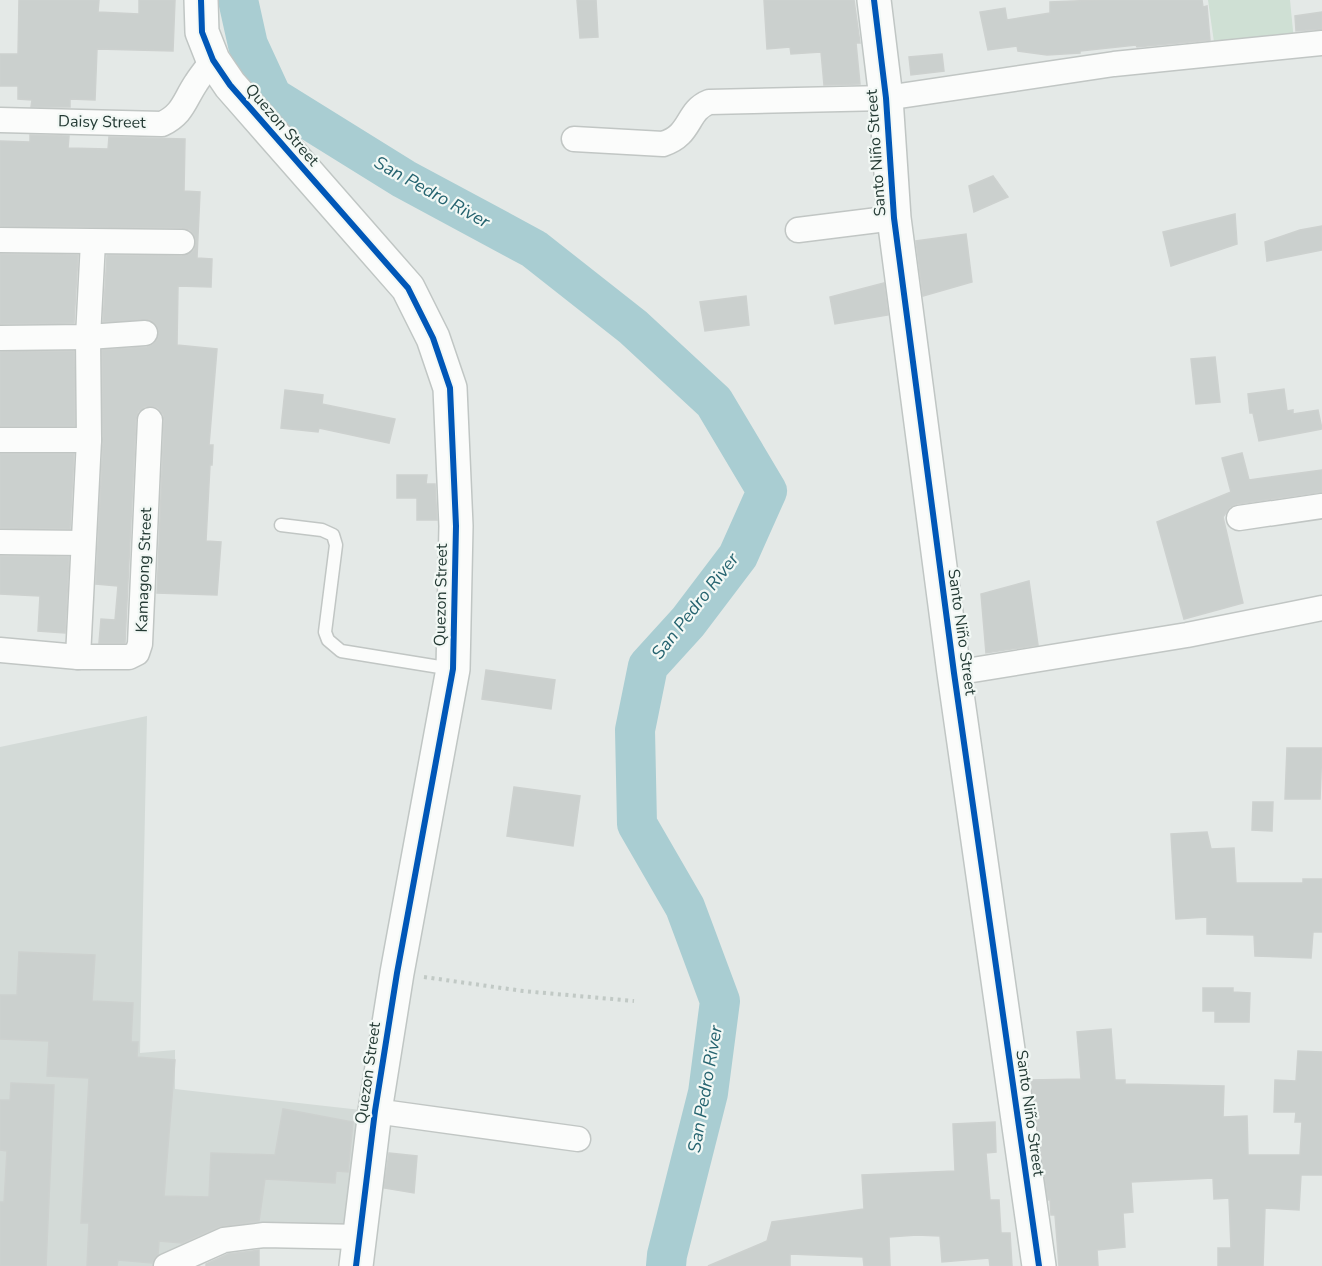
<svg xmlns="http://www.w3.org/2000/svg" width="1322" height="1266" font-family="'Nunito Sans',sans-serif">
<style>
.built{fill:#d3dad7}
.green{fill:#cfe0d4}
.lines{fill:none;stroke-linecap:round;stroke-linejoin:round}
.river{stroke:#a9cdd2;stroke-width:40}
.building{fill:#cbd0ce;stroke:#cdd1cf;stroke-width:1.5}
.lane-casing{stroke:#c1c6c4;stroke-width:15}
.street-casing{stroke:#c1c6c4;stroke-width:27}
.secondary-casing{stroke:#c0c6c4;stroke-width:36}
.path{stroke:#c1c9c5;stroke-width:4;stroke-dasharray:3 4.5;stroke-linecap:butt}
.lane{stroke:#fbfcfb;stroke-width:12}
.street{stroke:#fbfcfb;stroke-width:24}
.secondary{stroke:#fbfcfb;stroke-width:33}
.cycleway-casing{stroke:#f2f8f5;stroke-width:10}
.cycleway{stroke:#0057b8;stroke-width:6}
.labels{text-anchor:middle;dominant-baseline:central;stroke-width:4.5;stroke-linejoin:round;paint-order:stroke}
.street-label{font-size:16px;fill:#243a34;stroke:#f2f8f5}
.water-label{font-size:18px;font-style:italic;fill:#25636f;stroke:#f2f8f5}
</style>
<rect width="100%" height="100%" fill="#e4e9e7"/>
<!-- built -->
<polygon class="built" points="147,716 140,1053 175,1050 175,1089 361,1110 346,1228 193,1246 153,1266 0,1266 0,747"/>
<!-- green -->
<polygon class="green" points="1208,0 1290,0 1294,41 1215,49"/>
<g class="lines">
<!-- river -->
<polyline class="river" points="238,0 248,45 272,97 404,179 534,249 633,327 714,402 767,491 738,556 688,622 648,666 635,730 637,824 685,907 720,1001 708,1093 667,1255 666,1266"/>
</g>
<!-- building -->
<g class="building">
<polygon points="19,0 99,0 98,12 139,14 139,0 175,0 173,51 97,49 95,100 70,99 70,107 31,107 32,100 18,99 18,86 0,86 0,54 18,54"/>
<polygon points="577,0 596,0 598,37 580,38"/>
<polygon points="764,0 854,0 860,43 856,43 860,84 824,85 821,52 791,54 790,47 767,49"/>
<polygon points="1099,0 1202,0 1203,7 1207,6 1210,40 1137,47 1136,45 1080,51 1080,53 1047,55 1018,51 1017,46 988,50 980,12 1005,8 1007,20 1050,13 1050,2"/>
<polygon points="1322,12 1322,29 1296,31 1295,16"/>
<polygon points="942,54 944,71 911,75 909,57"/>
<polygon points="30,135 69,136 68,148 108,149 109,137 185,139 184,191 200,192 197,258 212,259 211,287 178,286 177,345 217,349 209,445 213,445 212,465 210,465 206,541 221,542 217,595 157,593 164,421 163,414 158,408 151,406 144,407 138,412 136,419 125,643 99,643 101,619 115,620 118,586 96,584 103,441 102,350 147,347 153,344 157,340 159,333 157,326 151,320 103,322 107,255 182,256 189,254 194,250 196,242 194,235 190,230 182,228 0,226 0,141 30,142"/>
<polygon points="993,176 1008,197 974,212 969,186"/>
<polygon points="1235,214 1237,244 1171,266 1163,232"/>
<polygon points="1322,226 1322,250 1267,261 1265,242 1300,230"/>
<polygon points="966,234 972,282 923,296 916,241"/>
<polygon points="0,254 78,255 74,323 0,324"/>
<polygon points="884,283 888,315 835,324 830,297"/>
<polygon points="746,296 749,325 705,331 700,302"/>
<polygon points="74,351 75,426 0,426 0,352"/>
<polygon points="1215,357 1220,402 1196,404 1191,359"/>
<polygon points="1284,389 1287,411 1293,410 1293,414 1318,410 1322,429 1259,441 1253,413 1250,413 1248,394"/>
<polygon points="285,390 323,395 322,404 395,419 389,443 319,428 318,432 281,428"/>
<polygon points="1242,453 1249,480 1322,470 1322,492 1237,504 1230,507 1223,517 1243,603 1184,619 1157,522 1231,492 1222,458"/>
<polygon points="0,454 74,454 70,529 0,528"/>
<polygon points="397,475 427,475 426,484 435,484 437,520 417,520 417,498 397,498"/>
<polygon points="0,556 69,557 65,633 38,631 40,596 0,594"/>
<polygon points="1029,581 1038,645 986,653 981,594"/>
<polygon points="486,670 555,680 551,709 482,699"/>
<polygon points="1287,748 1322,748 1320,799 1285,799"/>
<polygon points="514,787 580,796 573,846 507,836"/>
<polygon points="1253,802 1273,802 1272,831 1252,830"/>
<polygon points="1207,832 1211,849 1234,848 1236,883 1303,883 1303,879 1322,879 1322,932 1313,932 1311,958 1255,956 1254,935 1207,934 1207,917 1176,919 1171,834"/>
<polygon points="19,952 95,955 92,1001 133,1003 131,1042 138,1042 137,1057 175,1060 164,1196 209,1197 211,1153 275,1155 283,1109 353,1122 348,1172 336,1171 335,1183 265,1179 259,1221 218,1227 182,1243 159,1241 158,1255 152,1263 118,1260 117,1266 87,1266 89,1223 81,1223 89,1078 47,1076 49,1041 0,1039 0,995 17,995"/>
<polygon points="1203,988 1233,988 1233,992 1250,993 1249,1022 1215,1022 1215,1011 1203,1011"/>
<polygon points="1111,1029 1115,1080 1125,1080 1125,1084 1224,1086 1223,1117 1247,1116 1248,1155 1300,1155 1302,1122 1295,1122 1296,1112 1274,1112 1275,1080 1296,1081 1298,1051 1322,1052 1322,1175 1301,1175 1299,1210 1265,1208 1263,1266 1218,1266 1218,1248 1231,1248 1229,1198 1214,1199 1213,1178 1131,1182 1133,1212 1123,1213 1125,1247 1097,1250 1098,1266 1059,1266 1055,1215 1051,1215 1050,1199 1048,1200 1031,1080 1081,1079 1077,1032"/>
<polygon points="11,1083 54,1085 46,1266 0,1266 0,1202 4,1202 7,1151 0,1150 0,1100 10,1100"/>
<polygon points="995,1122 996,1152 986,1153 990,1200 999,1200 1001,1233 1010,1233 1012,1266 990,1266 989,1258 942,1262 940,1236 917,1235 889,1237 890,1266 864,1266 863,1257 790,1254 790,1266 708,1266 767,1241 772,1222 864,1209 862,1175 955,1171 953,1124"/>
<polygon points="389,1153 417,1156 414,1193 384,1188"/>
<polygon points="259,1250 259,1266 206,1266 206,1264 228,1254"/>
</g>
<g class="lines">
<defs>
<polyline id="lane" points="281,525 322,530 333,535 336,545 325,632 328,640 341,651 452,669"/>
<g id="street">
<path d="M0 120 162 124C183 114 184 101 196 83 201 75 207 68 213 60"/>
<path d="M574 139 663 144C692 135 686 111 709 102L886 98 1114 64 1322 43"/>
<polyline points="798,230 894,218"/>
<polyline points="0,240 182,242"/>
<polyline points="0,338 88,337 145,333"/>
<polyline points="0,440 89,440"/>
<polyline points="1239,518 1322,506"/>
<polyline points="0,542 83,543"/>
<polyline points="0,650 78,657 129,657 137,653 140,644 150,420"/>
<polyline points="78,657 89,440 88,337 93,242"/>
<polyline points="954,673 1187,635 1322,608"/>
<polyline points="375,1111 578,1139"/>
<polyline points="166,1266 224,1240 264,1235 360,1237"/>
</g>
<g id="secondary">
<polyline points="201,0 202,32 213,60 230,85 408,288 433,338 450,388 456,526 453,669 397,973 375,1111 356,1266"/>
<polyline points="874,0 886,98 894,218 954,673 1039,1266"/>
</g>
</defs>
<!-- lane casing -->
<use href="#lane" class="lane-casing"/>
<!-- street casing -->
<use href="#street" class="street-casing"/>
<!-- secondary casing -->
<use href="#secondary" class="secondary-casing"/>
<!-- path -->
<polyline class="path" points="424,977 523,991 634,1001"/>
<!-- lane -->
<use href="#lane" class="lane"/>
<!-- street -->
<use href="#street" class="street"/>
<!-- secondary -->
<use href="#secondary" class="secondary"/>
<defs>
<g id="cycleway">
<polyline points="201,0 202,32 213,60 230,85 408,288 433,338 450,388 456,526 453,669 397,973 375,1111 356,1266"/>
<polyline points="874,0 886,98 894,218 954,673 1039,1266"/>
</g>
</defs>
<!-- cycleway casing -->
<use href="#cycleway" class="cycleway-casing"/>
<!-- cycleway -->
<use href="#cycleway" class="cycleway"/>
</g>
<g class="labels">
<!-- street labels -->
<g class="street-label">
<text transform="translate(102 122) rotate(1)">Daisy Street</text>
<text transform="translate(282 125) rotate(49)">Quezon Street</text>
<text transform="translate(876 153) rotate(-94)">Santo Niño Street</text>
<text transform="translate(144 570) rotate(-88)">Kamagong Street</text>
<text transform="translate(441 595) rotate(-89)">Quezon Street</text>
<text transform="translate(962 632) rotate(82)">Santo Niño Street</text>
<text transform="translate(368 1073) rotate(-82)">Quezon Street</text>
<text transform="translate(1030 1113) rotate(82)">Santo Niño Street</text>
</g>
<!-- water labels -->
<g class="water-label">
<text transform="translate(432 192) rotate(29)">San Pedro River</text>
<text transform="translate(695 606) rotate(-52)">San Pedro River</text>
<text transform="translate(705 1089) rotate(-80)">San Pedro River</text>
</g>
</g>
</svg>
